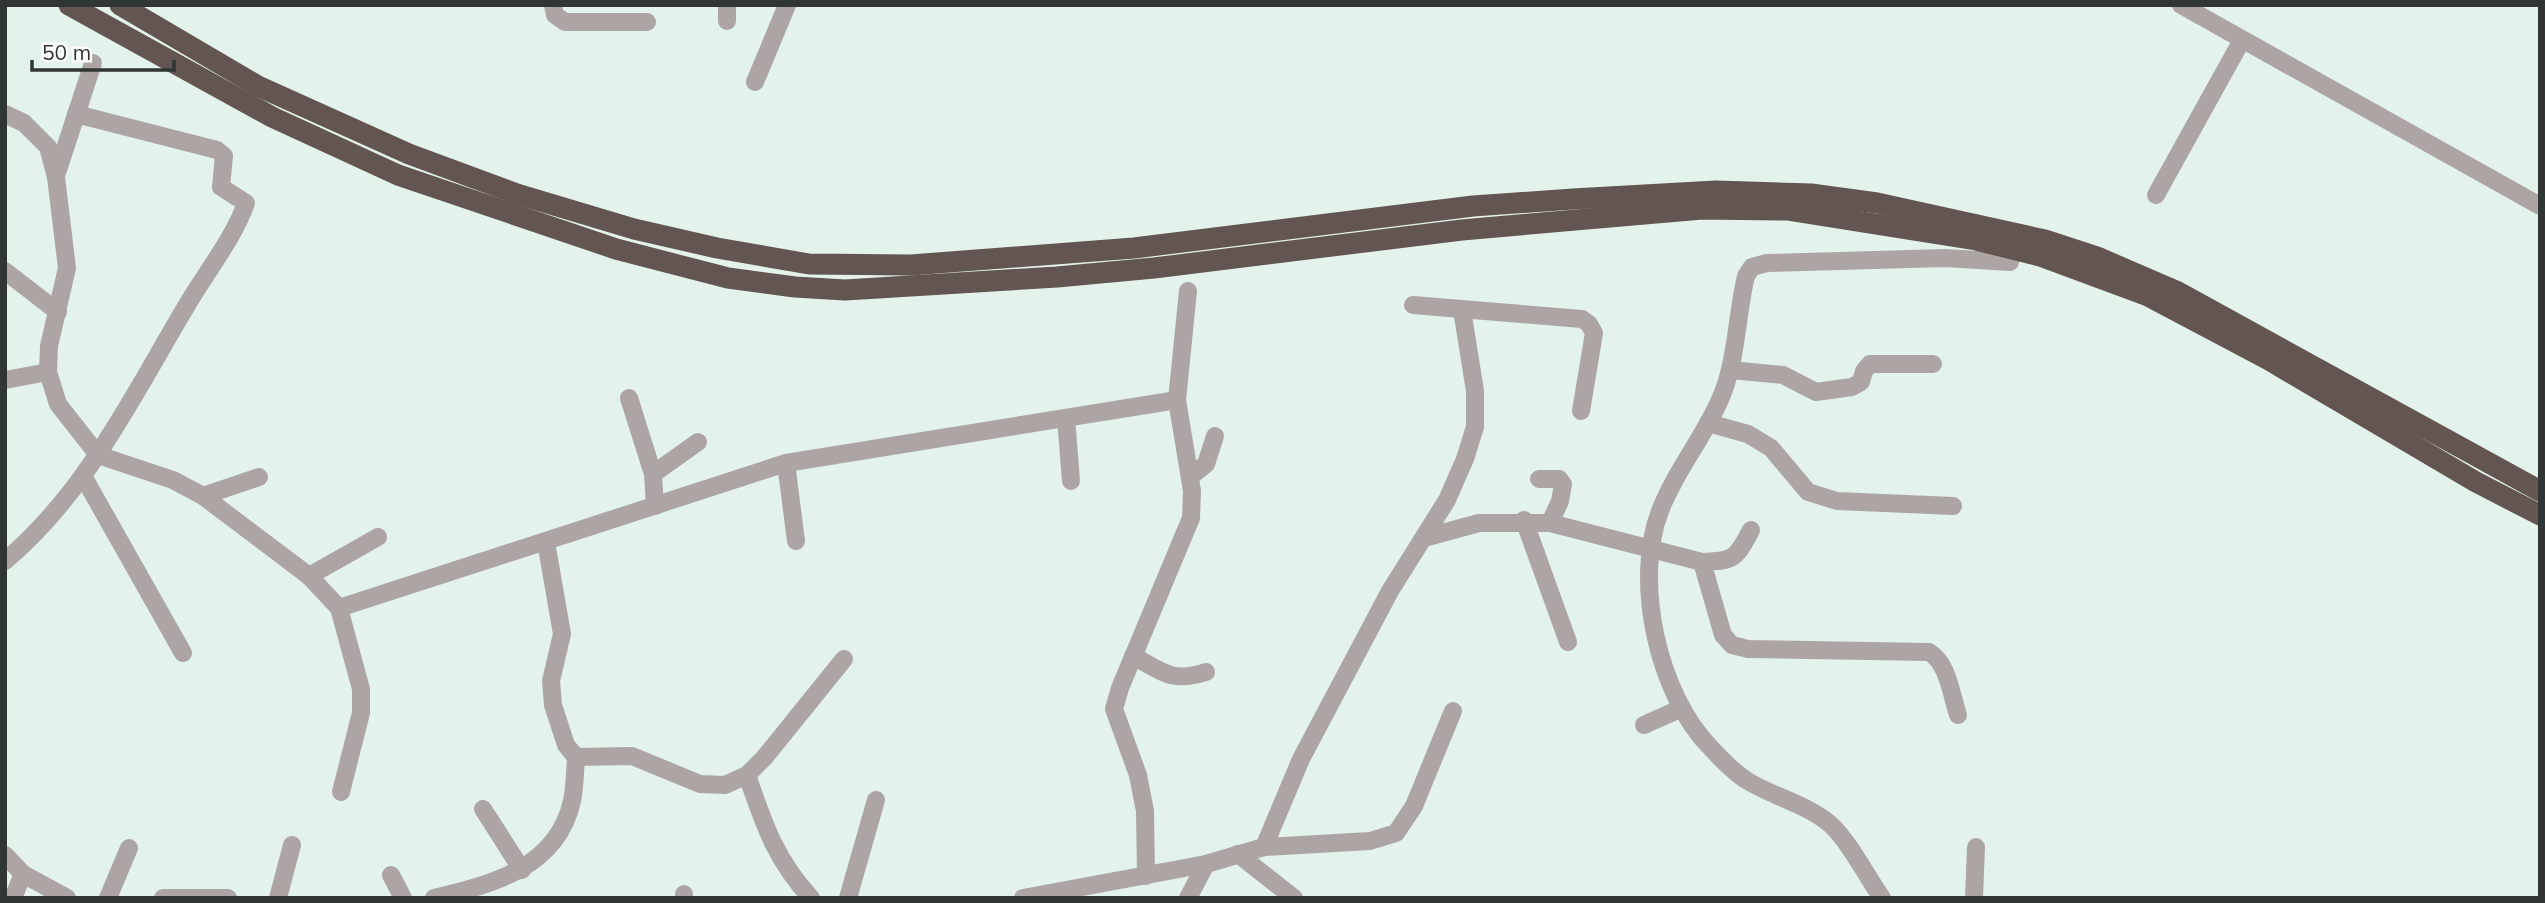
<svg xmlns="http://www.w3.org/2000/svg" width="2545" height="903" font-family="Mulish,sans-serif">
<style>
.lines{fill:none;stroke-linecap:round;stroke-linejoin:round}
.minor{stroke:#ada5a4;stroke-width:18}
.highway{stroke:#635552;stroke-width:21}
</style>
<rect width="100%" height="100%" fill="#e3f2ea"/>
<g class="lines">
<!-- minor -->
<g class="minor">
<polyline points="553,5 555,15 565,22 647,22"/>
<polyline points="2181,5 2540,206"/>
<polyline points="727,21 727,5"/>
<polyline points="755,82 787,5"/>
<polyline points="5,114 24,123 48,147 56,177 67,268 49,346 48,372 58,404 98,455 173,480 203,496 309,576 339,608 361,689 361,713 341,792"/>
<polyline points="56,176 93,63"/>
<polyline points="2156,195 2242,40"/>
<polyline points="5,271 58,312"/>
<polyline points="1413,305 1582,319 1589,324 1594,333 1581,411"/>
<polyline points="1731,370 1783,375 1816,392 1852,387 1861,382 1864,371 1870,364 1933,364"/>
<polyline points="5,380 48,372"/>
<polyline points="629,398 653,474 655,506"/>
<polyline points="1066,418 1071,481"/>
<polyline points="1708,423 1748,434 1771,448 1808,492 1837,501 1953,506"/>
<polyline points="786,463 796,541"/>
<polyline points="653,474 698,442"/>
<polyline points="83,476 183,653"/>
<polyline points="1190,477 1206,464 1215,436"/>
<polyline points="1539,479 1559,479 1563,484 1560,501 1550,523"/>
<polyline points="203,496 259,477"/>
<polyline points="1524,520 1568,642"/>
<path d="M1424 538 1479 523H1550L1702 562 1723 635 1732 645 1748 649 1929 652C1948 663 1951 694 1958 715"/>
<polyline points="546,542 562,634 551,681 553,705 566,745 576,757 632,756 700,784 725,785 747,775 764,758 844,659"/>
<path d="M5 561C87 492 133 395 187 305 205 274 235 236 246 203L221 187 224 156 217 150 76 114"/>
<path d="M1702 562C1734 561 1736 559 1751 530"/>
<polyline points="309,576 378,537"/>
<polyline points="339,608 786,463 1177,400"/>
<path d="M1133 656C1163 672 1171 683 1206 672"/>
<polyline points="1644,725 1682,708"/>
<path d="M747 775C764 824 775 859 811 898"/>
<polyline points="483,809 522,870"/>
<polyline points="1264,847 1301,759 1390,591 1447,500 1465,459 1475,427 1475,391 1462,310"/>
<polyline points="1238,854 1294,898"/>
<polyline points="5,855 23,874 67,898"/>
<polyline points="391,875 403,898"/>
<polyline points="1146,876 1145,811 1138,775 1114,709 1120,688 1191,518 1192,491 1177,400 1188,291"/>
<polyline points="684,894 684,898"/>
<polyline points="13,898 23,874"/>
<polyline points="108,898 129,848"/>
<polyline points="163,898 228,898"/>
<polyline points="278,898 292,845"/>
<path d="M434 898C493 884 557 868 572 801 575 787 575 771 576 757"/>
<polyline points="848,898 876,800"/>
<polyline points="1023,898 1206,864 1264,847 1370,841 1396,833 1414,806 1453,711"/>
<polyline points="1188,898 1206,864"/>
<path d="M1882 898C1867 877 1849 841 1830 824 1805 803 1773 797 1746 780 1734 772 1721 759 1711 748 1658 695 1633 581 1660 511 1675 472 1701 441 1718 404 1737 365 1736 318 1746 276L1752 267 1767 263 1945 258 2010 262"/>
<polyline points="1974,898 1976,847"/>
</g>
<!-- highway -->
<g class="highway">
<polyline points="69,5 272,117 398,175 616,249 728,278 795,287 845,290 1057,277 1154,268 1462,230 1702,209 1787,210 1976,240 2040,256 2148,296 2269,360 2476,482 2540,515"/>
<polyline points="120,5 258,86 409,154 517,194 634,229 717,248 809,264 911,265 1134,248 1473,206 1573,199 1716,191 1811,194 1877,203 2045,240 2097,257 2178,292 2540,491"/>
</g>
</g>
<!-- border -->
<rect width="2545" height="903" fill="none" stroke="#303633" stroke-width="14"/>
<!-- scale -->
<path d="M32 60v10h142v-10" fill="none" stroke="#303633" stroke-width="3.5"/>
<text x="42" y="60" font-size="21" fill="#303633" stroke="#ffffff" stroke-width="5" paint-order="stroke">50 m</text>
</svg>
